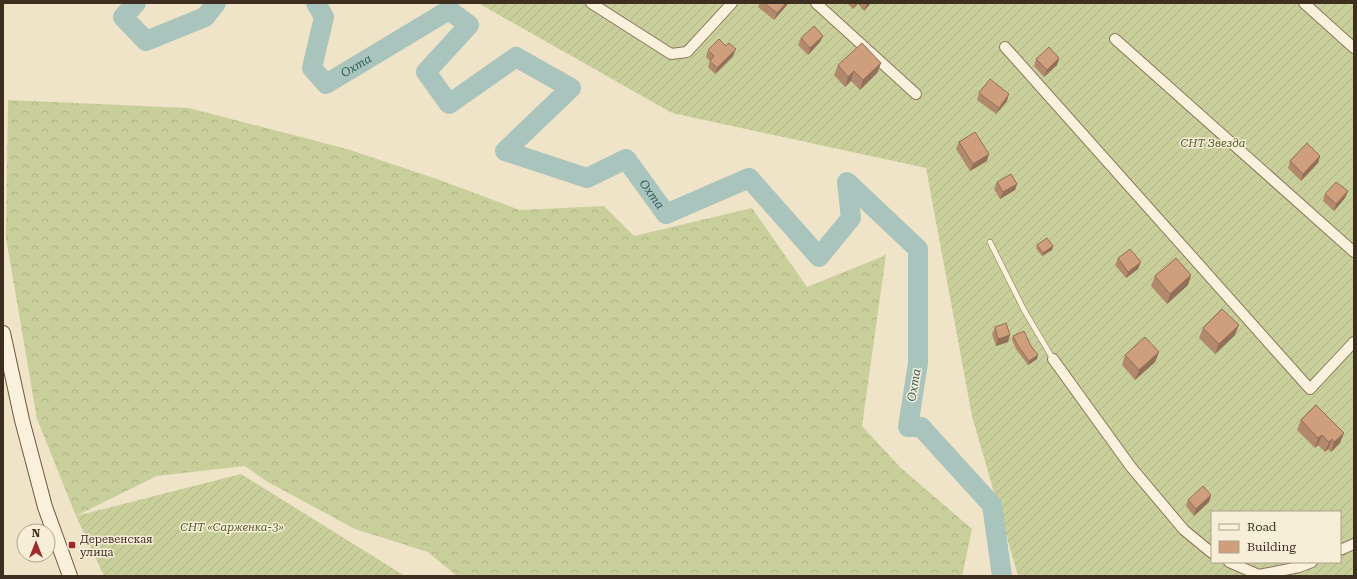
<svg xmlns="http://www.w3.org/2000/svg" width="1357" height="579" font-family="'Roboto Serif',serif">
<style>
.forest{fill:url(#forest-crowns)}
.garden{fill:url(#garden-furrows);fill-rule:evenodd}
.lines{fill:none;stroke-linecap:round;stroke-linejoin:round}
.river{stroke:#a9c4bc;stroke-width:20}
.service-casing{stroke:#8d765c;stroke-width:6}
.minor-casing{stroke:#8d765c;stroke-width:12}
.secondary-casing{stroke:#6f573f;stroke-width:16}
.service{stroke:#faf1dc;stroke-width:5}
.minor{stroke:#faf1dc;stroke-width:10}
.secondary{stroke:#faf1dc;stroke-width:14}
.wall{fill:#b2896c}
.shaded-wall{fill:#916f58}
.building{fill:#cf9f7d;stroke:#916f58}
.poi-dot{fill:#9e2a2b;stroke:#f7eed8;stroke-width:1.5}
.labels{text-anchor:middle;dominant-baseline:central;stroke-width:3;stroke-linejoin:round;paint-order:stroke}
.park-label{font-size:11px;font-style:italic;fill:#4d5a26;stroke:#f7eed8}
.poi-label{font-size:11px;fill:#3d2e20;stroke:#f7eed8;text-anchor:start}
.water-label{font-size:12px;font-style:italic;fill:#2f5d5a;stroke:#f7eed8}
</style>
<defs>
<pattern id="forest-crowns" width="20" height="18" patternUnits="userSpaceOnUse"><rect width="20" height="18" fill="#c9cf9b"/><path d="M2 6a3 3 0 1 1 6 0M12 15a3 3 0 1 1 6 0" fill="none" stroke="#aeb285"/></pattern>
<pattern id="garden-furrows" width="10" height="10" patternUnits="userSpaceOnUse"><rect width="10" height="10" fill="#c9cf9b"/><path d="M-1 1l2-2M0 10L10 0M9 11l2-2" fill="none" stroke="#aeb285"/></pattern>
</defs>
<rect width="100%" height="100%" fill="#f0e4c8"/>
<!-- forest -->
<polygon class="forest" points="8,100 189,108 347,149 437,179 520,210 604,206 634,236 752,208 807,287 886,255 862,426 901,468 972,529 962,576 457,576 428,552 355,529 266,481 245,466 157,476 76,516 37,419 6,238"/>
<!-- garden -->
<g class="garden">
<path d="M478 3H1354V576H1018L972 416 926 168 672 113ZM1212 512H1340V562H1212Z"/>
<polygon points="241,474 405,576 104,576 76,516"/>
</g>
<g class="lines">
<!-- river -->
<g class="river">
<polyline points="136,3 123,17 146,41 205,17 216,3"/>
<path id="s1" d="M316 3 324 17 312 68 326 84 449 10 469 25 426 72 449 104 516 57 571 88 505 151 587 178 626 159 666 214 749 178 819 257 851 218 847 182 918 249V363L908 427H921L992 505 1002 576"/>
</g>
<defs>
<polyline id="service" points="990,242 1024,310 1053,359"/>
<g id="minor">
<polyline points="591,3 671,54 687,52 732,3"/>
<polyline points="816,3 916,94"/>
<polyline points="1304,3 1354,48"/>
<polyline points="1115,39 1354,252"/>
<polyline points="1005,47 1310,389 1354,342"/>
<polyline points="1053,359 1131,467 1184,530 1212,553"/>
<polyline points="1340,550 1354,544"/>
<polyline points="1229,562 1259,575 1299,567 1312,562"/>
</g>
<polyline id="secondary" points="3,333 22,420 45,507 70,576"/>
</defs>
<!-- service casing -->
<use href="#service" class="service-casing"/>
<!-- minor casing -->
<use href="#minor" class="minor-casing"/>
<!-- secondary casing -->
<use href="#secondary" class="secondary-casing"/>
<!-- service -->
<use href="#service" class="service"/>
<!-- minor -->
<use href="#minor" class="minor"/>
<!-- secondary -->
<use href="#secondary" class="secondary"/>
</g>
<!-- wall -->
<g class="wall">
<polygon points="760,3 788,3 787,5 774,20 758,7"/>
<polygon points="847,3 871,3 864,11 858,4 853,9"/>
<polygon points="823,36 820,42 808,55 798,45 801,38"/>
<polygon points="726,46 733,56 715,74 708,67 710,61 706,57 708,50"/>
<polygon points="1059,58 1057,65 1044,77 1034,66 1036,59"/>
<polygon points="881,63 877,73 860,90 851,81 845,87 834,75 838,65"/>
<polygon points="979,93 1007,101 996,114 977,100"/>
<polygon points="959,142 987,161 970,171 956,149"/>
<polygon points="1320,156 1318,163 1301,181 1288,168 1290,161"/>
<polygon points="997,182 1017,184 1015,190 1000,199 994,189"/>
<polygon points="1348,191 1345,198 1334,211 1323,201 1325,194"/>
<polygon points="1037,245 1053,246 1052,250 1042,256 1036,248"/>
<polygon points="1118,258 1138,269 1126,278 1115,265"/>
<polygon points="1191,275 1188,285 1167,304 1151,286 1155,276"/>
<polygon points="995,327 1008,342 996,346 992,334"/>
<polygon points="1203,328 1235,335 1215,354 1199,338"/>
<polygon points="1013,336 1037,359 1028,365 1016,349 1012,340"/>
<polygon points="1159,352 1155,362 1135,380 1122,365 1125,355"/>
<polygon points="1301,420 1340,443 1331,452 1328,449 1325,452 1318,445 1315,448 1297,430"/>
<polygon points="1211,495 1209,502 1194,516 1186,506 1188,500"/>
</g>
<!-- shaded-wall -->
<g class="shaded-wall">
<polygon points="786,3 788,3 787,5 774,20 777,13"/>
<polygon points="856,3 858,3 853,9"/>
<polygon points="867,3 871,3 864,11"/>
<polygon points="823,36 820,42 808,55 810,48"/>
<polygon points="736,49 733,56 715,74 717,68"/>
<polygon points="1059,58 1057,65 1044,77 1047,70"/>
<polygon points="881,63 877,73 860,90 863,80"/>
<polygon points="854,71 851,81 845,87 848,77"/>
<polygon points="1009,94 1007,101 996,114 999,108"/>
<polygon points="989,154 987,161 970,171 973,164"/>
<polygon points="1320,156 1318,163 1301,181 1303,174"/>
<polygon points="1017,184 1015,190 1000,199 1003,192"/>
<polygon points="1348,191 1345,198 1334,211 1336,204"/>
<polygon points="1053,246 1052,250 1042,256 1043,253"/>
<polygon points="1141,262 1138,269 1126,278 1128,272"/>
<polygon points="1191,275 1188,285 1167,304 1170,294"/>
<polygon points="1239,325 1235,335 1215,354 1219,344"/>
<polygon points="1010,335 1008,342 996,346 998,339"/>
<polygon points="1159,352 1155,362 1135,380 1139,370"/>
<polygon points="1038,355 1037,359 1028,365 1029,361"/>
<polygon points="1344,433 1340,443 1331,452 1334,442"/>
<polygon points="1322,435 1318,445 1315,448 1318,438"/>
<polygon points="1332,439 1328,449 1325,452 1329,442"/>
<polygon points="1211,495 1209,502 1194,516 1196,509"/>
</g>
<!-- building -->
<g class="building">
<polygon points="764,3 786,3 777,13"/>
<polygon points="814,26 823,36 810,48 801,38"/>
<polygon points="719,39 726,46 729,43 736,49 717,68 710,61 714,56 708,50"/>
<polygon points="862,43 881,63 863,80 854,71 848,77 838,65"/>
<polygon points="1049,47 1059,58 1047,70 1036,59"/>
<polygon points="990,79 1009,94 999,108 979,93"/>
<polygon points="975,132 989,154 973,164 959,142"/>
<polygon points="1307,143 1320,156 1303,174 1290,161"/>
<polygon points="1011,174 1017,184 1003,192 997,182"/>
<polygon points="1336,182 1348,191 1336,204 1325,194"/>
<polygon points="1047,238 1053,246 1043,253 1037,245"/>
<polygon points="1130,249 1141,262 1128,272 1118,258"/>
<polygon points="1176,258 1191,275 1170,294 1155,276"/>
<polygon points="1222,309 1239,325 1219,344 1203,328"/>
<polygon points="1006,323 1010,335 998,339 995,327"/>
<polygon points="1024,331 1031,346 1038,355 1029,361 1018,346 1013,336"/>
<polygon points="1145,337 1159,352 1139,370 1125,355"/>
<polygon points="1316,405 1344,433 1334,442 1332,439 1329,442 1322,435 1318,438 1301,420"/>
<polygon points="1203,486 1211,495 1196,509 1188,500"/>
</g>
<!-- markers -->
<rect class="poi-dot" x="68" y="541" width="8" height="8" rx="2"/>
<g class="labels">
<!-- park labels -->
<g class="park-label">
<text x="1213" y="143">СНТ Звезда</text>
<text x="232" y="527">СНТ «Сарженка-3»</text>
</g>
<!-- poi labels -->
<g class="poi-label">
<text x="80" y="539">Деревенская<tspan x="80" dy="13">улица</tspan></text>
</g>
<!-- water labels -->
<g class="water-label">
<text stroke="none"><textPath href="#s1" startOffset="125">Охта</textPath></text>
<text stroke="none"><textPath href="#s1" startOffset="771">Охта</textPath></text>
<text transform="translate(914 385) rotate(-81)">Охта</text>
</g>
</g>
<!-- border -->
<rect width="1357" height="579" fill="none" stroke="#3d2e20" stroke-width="8"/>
<!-- legend -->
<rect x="1211" y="511" width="130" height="52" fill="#f7eed8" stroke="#ada18e"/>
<rect x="1219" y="524" width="20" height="6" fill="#faf1dc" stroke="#ada18e"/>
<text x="1247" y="531" font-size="12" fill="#3d2e20">Road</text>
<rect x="1219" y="541" width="20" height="12" fill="#cf9f7d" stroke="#ada18e"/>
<text x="1247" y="551" font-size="12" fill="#3d2e20">Building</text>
<!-- north arrow -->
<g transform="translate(36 543)"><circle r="19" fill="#f7eed8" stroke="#ada18e"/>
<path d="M0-3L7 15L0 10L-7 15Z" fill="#9e2a2b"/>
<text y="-6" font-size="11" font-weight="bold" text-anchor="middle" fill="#3d2e20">N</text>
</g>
</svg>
